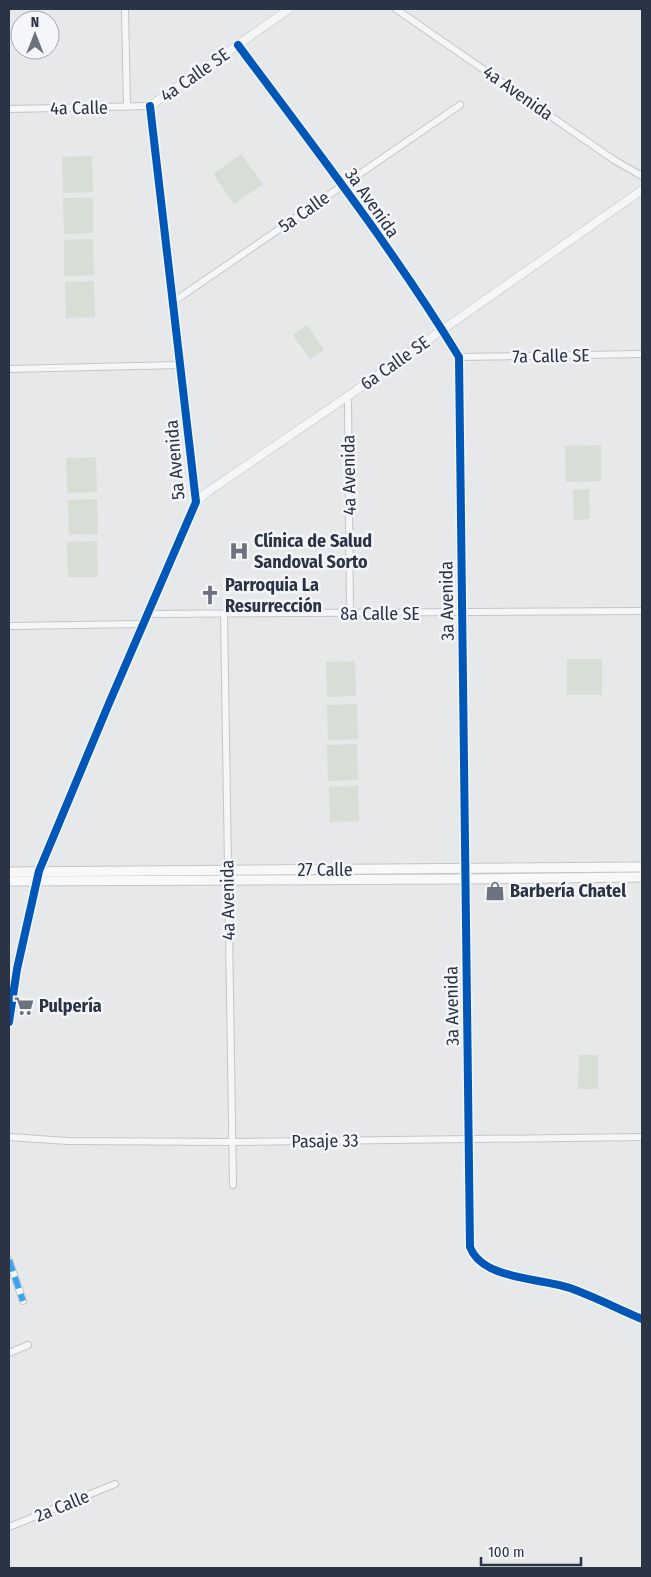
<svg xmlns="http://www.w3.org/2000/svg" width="651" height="1577" font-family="'Fira Sans Condensed',sans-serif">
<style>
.green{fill:#d6ded6}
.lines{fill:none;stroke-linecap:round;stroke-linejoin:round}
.minor-casing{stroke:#c4c6c8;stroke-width:8}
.tertiary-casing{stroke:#c4c6c8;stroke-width:9}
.secondary-casing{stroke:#c4c6c8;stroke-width:11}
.minor{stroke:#f5f6f7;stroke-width:6}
.tertiary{stroke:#f5f6f7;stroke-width:8}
.secondary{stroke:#f8f8f8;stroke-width:9}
.quiet{stroke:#3ea3ec;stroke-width:6;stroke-dasharray:12 6;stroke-linecap:butt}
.cycleway-casing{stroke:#f4f6f9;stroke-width:11}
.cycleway{stroke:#0057b8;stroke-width:8}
.labels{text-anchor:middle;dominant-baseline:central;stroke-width:5;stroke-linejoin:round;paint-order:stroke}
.street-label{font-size:18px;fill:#2b3445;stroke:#f4f6f9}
.poi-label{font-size:18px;font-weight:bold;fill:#2b3445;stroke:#f4f6f9;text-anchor:start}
</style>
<rect width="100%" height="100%" fill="#e6e8ea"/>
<!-- green -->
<g class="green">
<polygon points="241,154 263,184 234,204 213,174"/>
<polygon points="92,156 93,192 63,193 62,157"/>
<polygon points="63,198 93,198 93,233 64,234"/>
<polygon points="93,239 94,275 64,276 64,240"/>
<polygon points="94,281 95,317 66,318 65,282"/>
<polygon points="307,325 324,350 310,359 293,335"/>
<polygon points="601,445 601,481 566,482 565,446"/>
<polygon points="96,457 97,492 67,493 66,458"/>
<polygon points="589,489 590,519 574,520 573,490"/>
<polygon points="97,499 98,534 69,535 68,500"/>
<polygon points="97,541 98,577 68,577 67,542"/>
<rect x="567" y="659" width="35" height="36"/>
<polygon points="355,661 356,696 327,697 326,662"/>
<polygon points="357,704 358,739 328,740 327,705"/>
<polygon points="357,744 358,780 328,781 327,745"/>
<polygon points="358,786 359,821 330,822 329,787"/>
<polygon points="579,1055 598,1055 598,1089 578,1089"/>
</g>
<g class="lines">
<defs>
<g id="minor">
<polyline points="125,9 127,107"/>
<polyline points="396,9 614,160 642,176"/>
<path d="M238 45C314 147 393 249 459 357L470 1247C482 1280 542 1278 570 1288 595 1297 618 1309 642 1319"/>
<polyline points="9,109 150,106"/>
<polyline points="173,302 460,105"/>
<polyline points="459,357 642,354"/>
<polyline points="9,369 180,365"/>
<polyline points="348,396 350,614"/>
<polyline points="148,614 642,611"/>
<polyline points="224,614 233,1185"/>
<polyline points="9,626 144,624"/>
<polyline points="9,1022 17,969 36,881"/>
<polyline points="9,1137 68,1141 232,1142 642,1137"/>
<polyline points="9,1260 23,1301"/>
<polyline points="9,1353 28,1345"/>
<polyline points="9,1527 115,1484"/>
</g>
<g id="tertiary">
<polyline points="196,502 206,493 348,396 642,190"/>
<polyline points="36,881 110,701 196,502 150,106 289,9"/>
</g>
<g id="secondary">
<polyline points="9,872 642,867"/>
<polyline points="9,881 466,879 642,877"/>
</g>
</defs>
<!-- minor casing -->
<use href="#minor" class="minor-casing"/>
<!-- tertiary casing -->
<use href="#tertiary" class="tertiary-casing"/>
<!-- secondary casing -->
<use href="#secondary" class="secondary-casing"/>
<!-- minor -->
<use href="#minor" class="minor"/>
<!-- tertiary -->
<use href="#tertiary" class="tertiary"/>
<!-- secondary -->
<use href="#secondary" class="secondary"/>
<!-- quiet -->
<polyline class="quiet" points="9,1260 23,1301"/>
<defs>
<g id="cycleway">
<path d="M238 45C314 147 393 249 459 357L470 1247C482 1280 542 1278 570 1288 595 1297 618 1309 642 1319"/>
<polyline points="9,1022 17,969 39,871 110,701 196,502 150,106"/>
</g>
</defs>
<!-- cycleway casing -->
<use href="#cycleway" class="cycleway-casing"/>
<!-- cycleway -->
<use href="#cycleway" class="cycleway"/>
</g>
<!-- icons -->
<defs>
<symbol id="hospital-bare" viewBox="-9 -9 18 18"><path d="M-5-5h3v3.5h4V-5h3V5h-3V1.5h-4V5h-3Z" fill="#6c737f" stroke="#f4f6f9" stroke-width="2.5" paint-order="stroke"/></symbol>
<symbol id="church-bare" viewBox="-9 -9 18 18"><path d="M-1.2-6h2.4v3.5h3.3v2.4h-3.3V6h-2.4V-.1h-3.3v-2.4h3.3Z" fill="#6c737f" stroke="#f4f6f9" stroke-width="2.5" paint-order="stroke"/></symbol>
<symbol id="shop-bare" viewBox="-9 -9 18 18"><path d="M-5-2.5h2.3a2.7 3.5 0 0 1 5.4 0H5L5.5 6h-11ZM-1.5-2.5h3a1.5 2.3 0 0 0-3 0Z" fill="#6c737f" stroke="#f4f6f9" stroke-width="2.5" paint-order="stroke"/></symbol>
<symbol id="supermarket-bare" viewBox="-9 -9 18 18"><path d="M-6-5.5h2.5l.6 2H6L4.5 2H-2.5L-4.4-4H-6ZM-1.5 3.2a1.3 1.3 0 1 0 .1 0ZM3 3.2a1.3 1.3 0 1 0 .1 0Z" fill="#6c737f" stroke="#f4f6f9" stroke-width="2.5" paint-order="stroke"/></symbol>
</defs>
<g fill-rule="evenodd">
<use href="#hospital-bare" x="225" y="537" width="28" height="28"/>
<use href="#church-bare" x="196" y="581" width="28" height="28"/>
<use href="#shop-bare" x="481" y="877" width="28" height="28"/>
<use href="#supermarket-bare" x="10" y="992" width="28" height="28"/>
</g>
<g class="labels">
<!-- street labels -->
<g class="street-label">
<text transform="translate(195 75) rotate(-35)">4a Calle SE</text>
<text transform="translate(518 93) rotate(35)">4a Avenida</text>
<text transform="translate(79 108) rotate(-1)">4a Calle</text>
<text transform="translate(372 203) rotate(55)">3a Avenida</text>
<text transform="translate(304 212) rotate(-35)">5a Calle</text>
<text transform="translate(551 356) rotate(-1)">7a Calle SE</text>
<text transform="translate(395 363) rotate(-35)">6a Calle SE</text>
<text transform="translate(175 460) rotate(-95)">5a Avenida</text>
<text transform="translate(349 475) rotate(-91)">4a Avenida</text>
<text transform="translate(447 601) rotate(-91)">3a Avenida</text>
<text x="380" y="614">8a Calle SE</text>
<text x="325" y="870">27 Calle</text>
<text transform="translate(228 900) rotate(-91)">4a Avenida</text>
<text transform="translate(452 1006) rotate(-91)">3a Avenida</text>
<text transform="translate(325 1141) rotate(-1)">Pasaje 33</text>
<text transform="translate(62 1506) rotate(-22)">2a Calle</text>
</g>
<!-- poi labels -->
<g class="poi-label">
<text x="254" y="541">Clínica de Salud<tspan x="254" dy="21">Sandoval Sorto</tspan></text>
<text x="225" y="585">Parroquia La<tspan x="225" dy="21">Resurrección</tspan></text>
<text x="510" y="891">Barbería Chatel</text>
<text x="39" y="1006">Pulpería</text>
</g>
</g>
<!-- border -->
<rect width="651" height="1577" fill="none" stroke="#2b3445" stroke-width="20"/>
<!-- north arrow -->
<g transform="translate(35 35)"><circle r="24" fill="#f4f6f9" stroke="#a4a8b1"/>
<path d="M0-4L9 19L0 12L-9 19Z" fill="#6c737f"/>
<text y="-8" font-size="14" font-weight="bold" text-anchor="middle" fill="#2b3445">N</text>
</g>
<!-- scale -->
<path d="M481 1557v8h100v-8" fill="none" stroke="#2b3445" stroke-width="2.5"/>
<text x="488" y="1557" font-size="15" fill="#2b3445" stroke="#f4f6f9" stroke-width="4" paint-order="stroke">100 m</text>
</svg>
